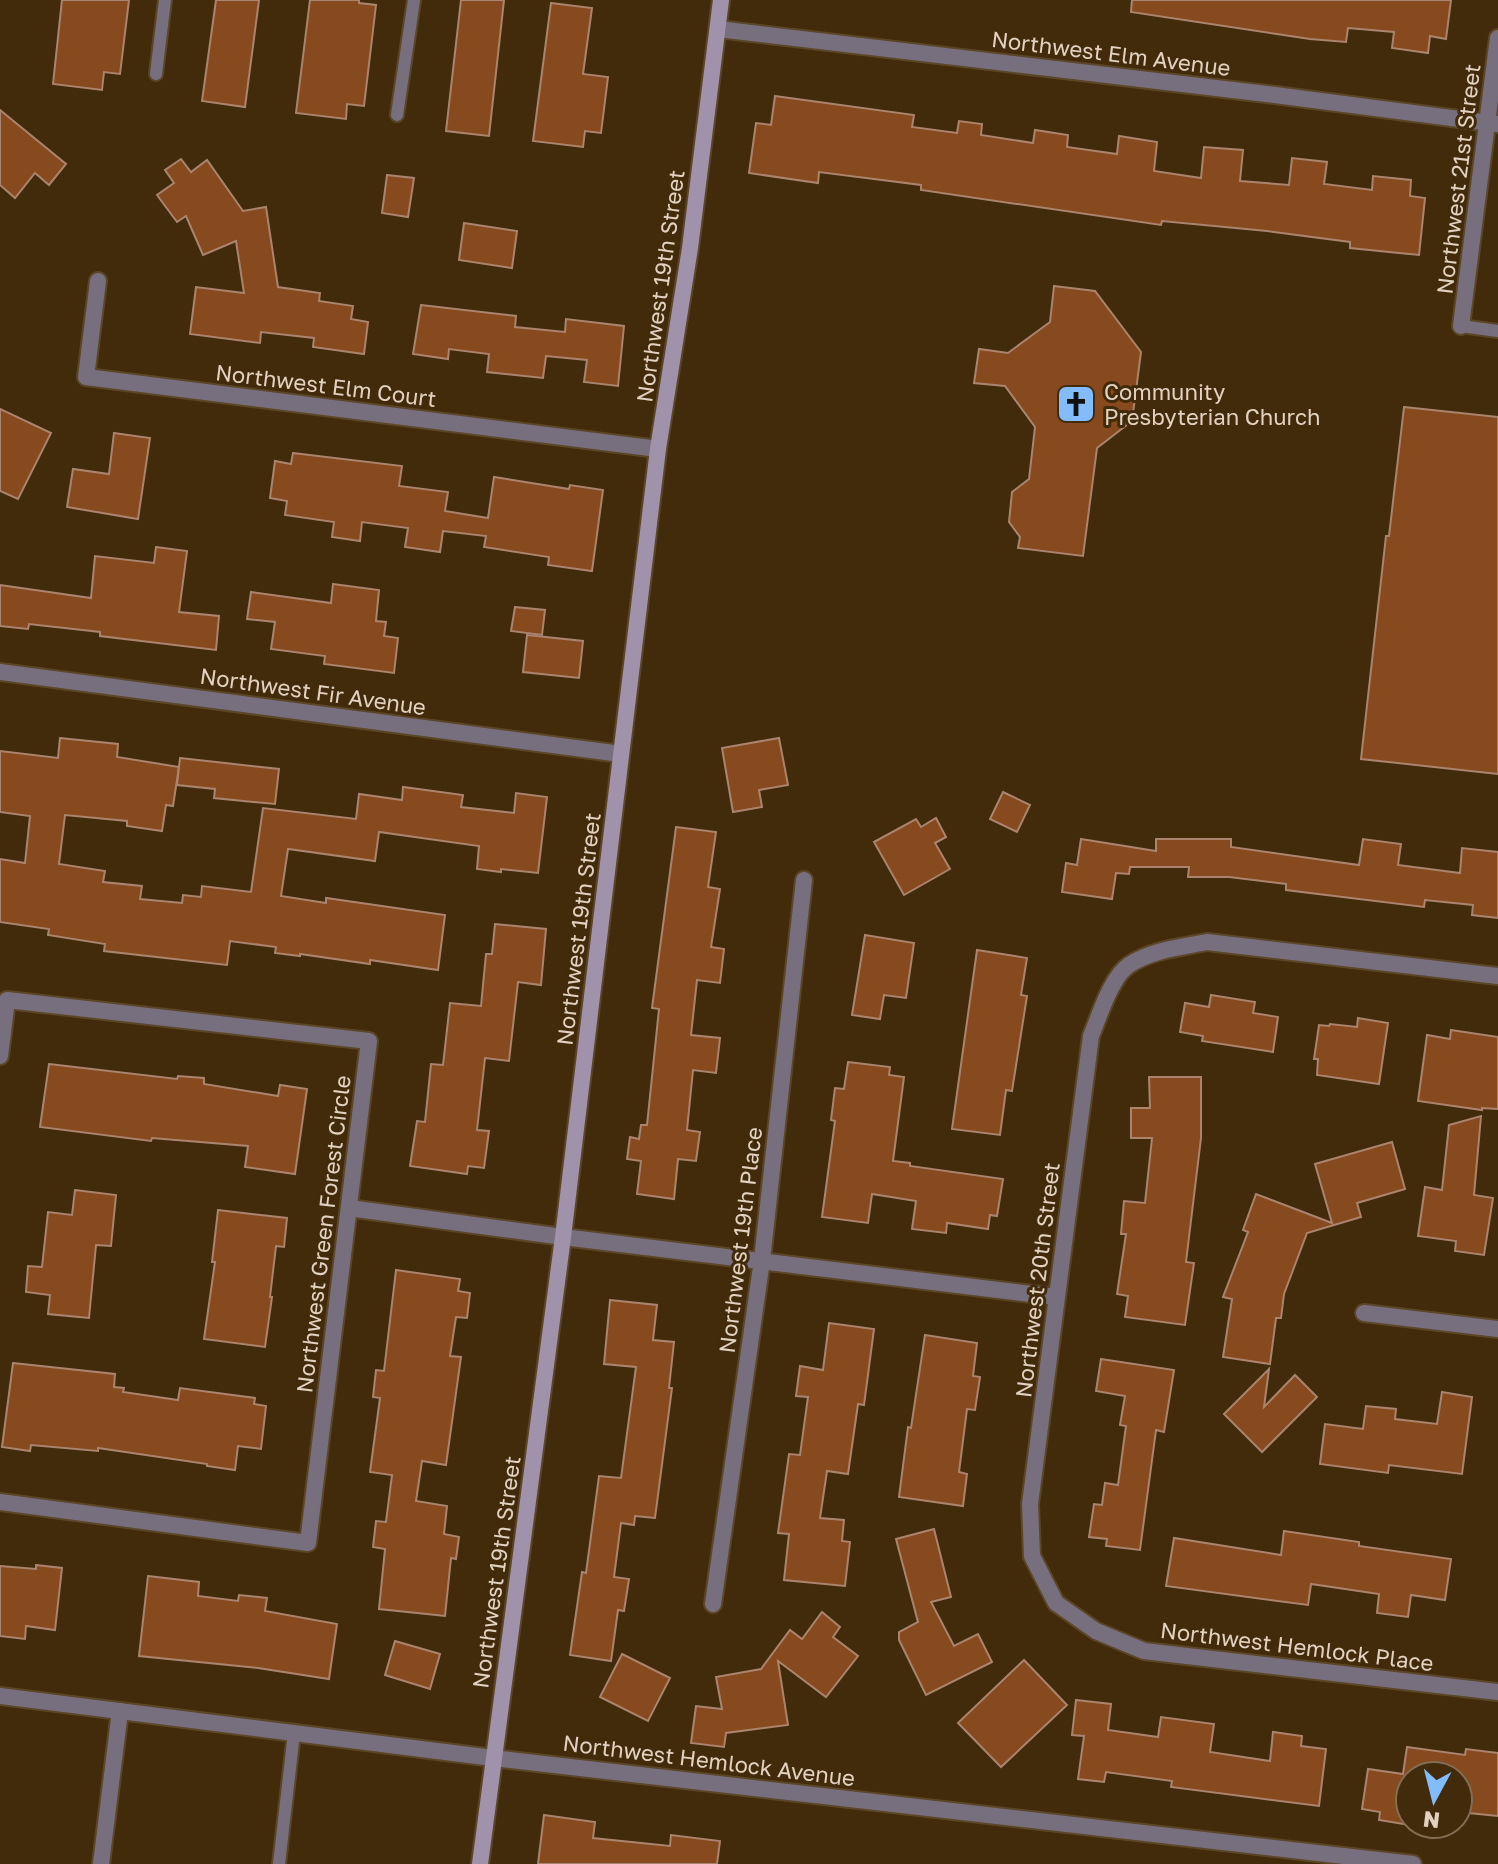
<svg xmlns="http://www.w3.org/2000/svg" width="1498" height="1864" font-family="'Golos Text',sans-serif">
<style>
.building{fill:#87491e;stroke:#aa846e;stroke-width:2}
.lines{fill:none;stroke-linecap:round;stroke-linejoin:round}
.service-casing{stroke:#5b4628;stroke-width:16}
.minor-casing{stroke:#5b4628;stroke-width:20}
.tertiary-casing{stroke:#5b4628;stroke-width:20}
.secondary-casing{stroke:#5b4628;stroke-width:20}
.service{stroke:#786f7e;stroke-width:12}
.minor{stroke:#786f7e;stroke-width:16}
.tertiary{stroke:#786f7e;stroke-width:16}
.secondary{stroke:#a092aa;stroke-width:16}
.labels{text-anchor:middle;dominant-baseline:central;stroke-width:6;stroke-linejoin:round;paint-order:stroke}
.street-label{font-size:22px;fill:#e1d2c1;stroke:#422b0b}
.poi-label{font-size:22px;fill:#e1d2c1;stroke:#422b0b;text-anchor:start}
</style>
<rect width="100%" height="100%" fill="#422b0b"/>
<!-- building -->
<g class="building">
<polygon points="62,0 129,0 120,74 104,72 102,90 53,84"/>
<polygon points="216,0 259,0 245,107 202,101"/>
<polygon points="310,0 359,0 359,3 376,5 364,106 347,104 346,119 296,113"/>
<polygon points="461,0 504,0 489,136 446,131"/>
<polygon points="1132,0 1451,0 1446,39 1430,36 1428,53 1392,48 1394,32 1348,28 1346,42 1310,39 1131,12"/>
<polygon points="551,3 592,8 583,74 608,77 601,133 585,131 583,147 533,141"/>
<polygon points="775,96 914,115 912,127 957,133 959,121 982,124 981,135 1033,143 1035,130 1068,135 1067,147 1117,154 1119,136 1157,142 1154,171 1201,178 1204,147 1243,150 1240,181 1289,185 1292,158 1327,162 1324,184 1372,190 1373,176 1411,180 1410,196 1425,198 1419,255 1350,248 1350,242 1267,231 1162,221 1161,225 921,190 921,185 819,172 818,183 749,173 756,123 771,125"/>
<polygon points="0,110 66,164 49,185 35,173 15,198 0,185"/>
<polygon points="181,159 191,172 207,160 243,211 266,207 278,287 320,293 319,301 353,306 351,319 368,322 364,354 313,347 314,338 261,332 260,343 190,334 196,287 244,293 236,241 203,255 186,216 177,222 157,195 174,183 165,170"/>
<polygon points="387,175 414,178 408,217 382,213"/>
<polygon points="464,223 517,231 512,268 459,260"/>
<polygon points="1054,286 1095,291 1141,352 1132,421 1097,448 1083,556 1018,548 1020,537 1009,522 1012,492 1029,479 1035,427 1005,386 974,383 979,349 1008,353 1050,322"/>
<polygon points="421,305 516,316 515,327 565,332 566,319 624,326 618,386 584,382 587,360 546,356 543,378 487,372 489,354 449,349 448,359 413,354"/>
<polygon points="1404,407 1498,417 1498,774 1361,759 1386,536 1389,536"/>
<polygon points="0,409 51,433 18,499 0,491"/>
<polygon points="114,433 150,438 138,519 67,507 73,469 109,474"/>
<polygon points="293,453 402,466 399,486 448,492 445,511 488,518 494,477 569,489 570,485 603,490 592,571 548,565 549,557 484,547 486,536 443,531 440,552 405,547 408,528 362,522 360,541 332,537 334,522 285,515 287,501 270,498 275,461 291,464"/>
<polygon points="156,547 187,551 179,612 219,616 216,650 100,636 100,632 29,624 28,629 0,626 0,585 91,598 95,556 154,563"/>
<polygon points="333,584 379,590 376,621 386,622 384,636 398,638 394,673 324,664 325,656 271,649 275,622 247,619 251,592 331,603"/>
<polygon points="515,607 545,610 542,635 511,631"/>
<polygon points="527,635 583,641 579,678 523,672"/>
<polygon points="60,738 118,744 117,757 179,767 173,806 166,805 162,831 127,826 127,821 65,815 59,864 105,871 103,882 142,886 140,899 182,903 183,895 201,897 202,886 251,892 263,808 356,819 359,794 402,800 403,787 463,795 461,807 514,813 516,793 547,797 538,873 501,869 501,872 477,869 479,846 379,832 375,861 288,849 281,896 326,903 326,898 445,915 438,970 370,960 370,964 300,954 300,956 275,953 276,947 230,941 227,965 104,951 105,944 48,935 49,929 0,922 0,859 25,863 30,816 0,812 0,751 58,758"/>
<polygon points="779,738 788,785 759,790 762,807 733,812 722,748"/>
<polygon points="180,758 279,769 275,804 214,798 215,789 177,785"/>
<polygon points="1003,792 1030,805 1017,832 990,819"/>
<polygon points="936,818 946,837 935,843 950,869 904,895 874,842 916,819 921,827"/>
<polygon points="676,827 716,832 708,887 720,889 711,947 724,949 720,983 697,980 691,1035 720,1038 716,1073 693,1070 687,1130 700,1132 696,1161 678,1159 674,1199 637,1194 641,1161 627,1159 630,1137 639,1139 641,1125 647,1125 659,1009 652,1008"/>
<polygon points="1081,839 1156,851 1156,839 1231,839 1231,847 1359,865 1363,839 1401,844 1398,865 1460,873 1462,848 1498,852 1498,918 1472,915 1473,905 1425,900 1424,907 1286,890 1286,884 1229,877 1188,877 1189,867 1130,867 1129,874 1116,873 1112,899 1062,892 1066,863 1077,865"/>
<polygon points="495,924 546,929 541,985 518,982 509,1061 485,1058 477,1130 489,1131 484,1168 468,1166 467,1174 410,1166 417,1121 425,1122 431,1064 443,1065 450,1003 481,1006 486,954 492,954"/>
<polygon points="865,935 914,943 906,998 884,995 880,1019 852,1015"/>
<polygon points="977,950 1027,958 1021,995 1027,996 1012,1091 1006,1090 1000,1135 952,1129"/>
<polygon points="1211,995 1255,1002 1253,1013 1278,1017 1273,1052 1202,1041 1203,1036 1180,1032 1185,1003 1209,1007"/>
<polygon points="1358,1018 1388,1023 1379,1084 1317,1075 1318,1059 1314,1059 1319,1025 1329,1026 1330,1024 1357,1027"/>
<polygon points="1451,1030 1498,1037 1498,1109 1482,1108 1482,1110 1418,1101 1427,1035 1450,1039"/>
<polygon points="848,1062 890,1067 889,1075 904,1077 893,1161 910,1163 910,1166 1003,1179 997,1216 990,1215 988,1229 947,1223 946,1233 912,1229 916,1201 872,1194 868,1223 822,1217 835,1121 831,1120 835,1088 844,1089"/>
<polygon points="49,1064 177,1079 178,1076 204,1078 204,1084 278,1096 280,1085 307,1089 295,1174 245,1167 248,1146 152,1138 151,1141 40,1127"/>
<polygon points="1149,1077 1201,1077 1201,1138 1186,1262 1194,1263 1185,1325 1125,1317 1128,1296 1117,1294 1126,1234 1121,1234 1124,1201 1145,1203 1152,1138 1131,1138 1131,1108 1150,1108"/>
<polygon points="1481,1116 1474,1195 1493,1198 1484,1255 1455,1251 1456,1241 1418,1236 1425,1187 1442,1190 1449,1125"/>
<polygon points="1392,1142 1405,1189 1357,1203 1361,1217 1307,1233 1284,1294 1281,1318 1276,1318 1270,1364 1223,1357 1232,1299 1223,1297 1248,1232 1243,1230 1256,1194 1332,1223 1315,1164"/>
<polygon points="75,1190 116,1195 111,1246 96,1245 89,1318 48,1314 50,1295 26,1292 28,1266 42,1267 48,1212 72,1215"/>
<polygon points="218,1210 287,1218 284,1247 276,1246 270,1297 272,1297 265,1347 204,1339 215,1262 212,1262"/>
<polygon points="396,1270 460,1279 458,1291 470,1293 467,1318 456,1317 450,1356 461,1357 446,1465 422,1461 416,1501 447,1506 444,1534 459,1537 456,1559 451,1558 445,1616 379,1609 385,1549 373,1547 376,1521 386,1522 392,1475 370,1472 380,1398 373,1397 376,1370 384,1371"/>
<polygon points="610,1300 657,1305 653,1340 674,1342 669,1388 672,1388 655,1518 635,1516 634,1525 621,1523 614,1577 629,1579 624,1611 618,1610 611,1661 570,1655 582,1572 586,1573 599,1476 621,1478 636,1367 604,1364"/>
<polygon points="829,1323 874,1329 864,1405 858,1404 848,1474 827,1471 820,1518 844,1520 842,1541 850,1542 845,1586 784,1580 789,1534 778,1533 789,1454 800,1455 808,1397 796,1396 800,1366 823,1370"/>
<polygon points="925,1335 977,1343 973,1376 980,1377 975,1410 967,1409 959,1472 967,1474 963,1506 899,1497 908,1427 911,1428"/>
<polygon points="1101,1359 1174,1370 1164,1432 1156,1430 1140,1550 1106,1546 1107,1539 1089,1537 1094,1504 1102,1505 1105,1483 1118,1485 1126,1426 1120,1425 1125,1396 1096,1391"/>
<polygon points="13,1363 115,1374 114,1387 124,1388 123,1392 178,1400 180,1388 255,1398 254,1404 266,1406 261,1449 238,1446 235,1470 207,1466 207,1464 98,1448 98,1451 31,1445 30,1451 2,1447"/>
<polygon points="1269,1369 1264,1407 1295,1375 1317,1397 1262,1452 1224,1414"/>
<polygon points="1442,1392 1472,1397 1462,1474 1389,1465 1388,1473 1320,1464 1325,1424 1363,1429 1366,1406 1396,1409 1395,1419 1437,1424"/>
<polygon points="934,1529 951,1597 931,1602 954,1646 978,1634 992,1662 926,1695 899,1640 899,1632 918,1622 896,1539"/>
<polygon points="1284,1531 1359,1542 1359,1546 1451,1559 1445,1600 1411,1595 1408,1617 1377,1613 1379,1594 1311,1584 1308,1605 1166,1586 1174,1538 1281,1555"/>
<polygon points="36,1565 62,1568 55,1630 26,1626 25,1639 0,1636 0,1566 36,1569"/>
<polygon points="148,1576 199,1582 198,1596 238,1601 239,1595 267,1598 265,1611 337,1624 329,1679 258,1668 139,1656"/>
<polygon points="822,1612 840,1627 833,1637 858,1656 826,1697 778,1661 788,1725 726,1733 724,1747 691,1743 696,1706 722,1709 716,1677 761,1669 790,1630 802,1639"/>
<polygon points="395,1641 440,1654 430,1689 385,1675"/>
<polygon points="622,1654 670,1678 648,1721 600,1697"/>
<polygon points="1024,1660 1067,1705 1001,1767 958,1723"/>
<polygon points="1076,1700 1111,1704 1108,1730 1158,1737 1161,1717 1214,1724 1210,1752 1270,1761 1273,1732 1302,1736 1301,1746 1326,1749 1319,1806 1171,1787 1172,1781 1106,1772 1104,1782 1078,1779 1084,1736 1072,1735"/>
<polygon points="1407,1747 1465,1755 1466,1749 1498,1753 1498,1816 1459,1812 1463,1776 1410,1776 1410,1825 1379,1820 1380,1812 1362,1809 1368,1769 1403,1774"/>
<polygon points="544,1815 595,1822 593,1838 670,1846 671,1835 720,1841 717,1864 538,1864"/>
</g>
<g class="lines">
<defs>
<g id="service">
<polyline points="156,74 165,0"/>
<polyline points="397,115 414,0"/>
<polyline points="1461,326 1498,331"/>
<polyline points="279,1864 294,1733"/>
</g>
<g id="minor">
<polyline points="718,29 1275,95 1498,124"/>
<polyline points="98,281 86,377 658,449"/>
<polyline points="1461,326 1498,38"/>
<polyline points="0,672 621,754"/>
<path d="M1498 976 1207 942C1182 947 1151 950 1129 965 1111 977 1099 1017 1091 1036L1030 1504 1032 1556 1056 1603 1096 1631 1144 1651 1498 1692"/>
<polyline points="0,1056 7,1000 369,1041 308,1543 0,1502"/>
<polyline points="349,1208 563,1237 1056,1297"/>
<polyline points="1364,1313 1498,1329"/>
<polyline points="713,1604 762,1260 804,880"/>
<polyline points="0,1696 493,1758"/>
<polyline points="101,1864 120,1711"/>
</g>
<polyline id="tertiary" points="493,1758 1413,1864"/>
<polyline id="secondary" points="480,1864 563,1237 658,449 690,248 721,0"/>
</defs>
<!-- service casing -->
<use href="#service" class="service-casing"/>
<!-- minor casing -->
<use href="#minor" class="minor-casing"/>
<!-- tertiary casing -->
<use href="#tertiary" class="tertiary-casing"/>
<!-- secondary casing -->
<use href="#secondary" class="secondary-casing"/>
<!-- service -->
<use href="#service" class="service"/>
<!-- minor -->
<use href="#minor" class="minor"/>
<!-- tertiary -->
<use href="#tertiary" class="tertiary"/>
<!-- secondary -->
<use href="#secondary" class="secondary"/>
</g>
<!-- icons -->
<defs>
<symbol id="church-square" viewBox="-11 -11 22 22"><rect x="-9" y="-9" width="18" height="18" rx="4" fill="#83bcfb" stroke="#422b0b"/><path d="M-1.2-6h2.4v3.5h3.3v2.4h-3.3V6h-2.4V-.1h-3.3v-2.4h3.3Z" fill="#111"/></symbol>
</defs>
<g fill-rule="evenodd">
<use href="#church-square" x="1054" y="382" width="44" height="44"/>
</g>
<g class="labels">
<!-- street labels -->
<g class="street-label">
<text transform="translate(1111 53) rotate(7)">Northwest Elm Avenue</text>
<text transform="translate(1458 179) rotate(-83)">Northwest 21st Street</text>
<text transform="translate(660 286) rotate(-82)">Northwest 19th Street</text>
<text transform="translate(326 385) rotate(7)">Northwest Elm Court</text>
<text transform="translate(313 691) rotate(8)">Northwest Fir Avenue</text>
<text transform="translate(578 929) rotate(-83)">Northwest 19th Street</text>
<text transform="translate(323 1234) rotate(-83)">Northwest Green Forest Circle</text>
<text transform="translate(740 1240) rotate(-83)">Northwest 19th Place</text>
<text transform="translate(1037 1280) rotate(-83)">Northwest 20th Street</text>
<text transform="translate(496 1572) rotate(-82)">Northwest 19th Street</text>
<text transform="translate(1297 1646) rotate(7)">Northwest Hemlock Place</text>
<text transform="translate(709 1760) rotate(7)">Northwest Hemlock Avenue</text>
</g>
<!-- poi labels -->
<g class="poi-label">
<text x="1104" y="391">Community<tspan x="1104" dy="25">Presbyterian Church</tspan></text>
</g>
</g>
<!-- north arrow -->
<g transform="translate(1434 1800) rotate(187)"><circle r="38" fill="#422b0b" stroke="#826e54" stroke-width="2"/>
<path d="M0-6L14 30L0 20L-14 30Z" fill="#83bcfb"/>
<text y="-12" font-size="22" font-weight="bold" text-anchor="middle" fill="#e1d2c1">N</text>
</g>
</svg>
